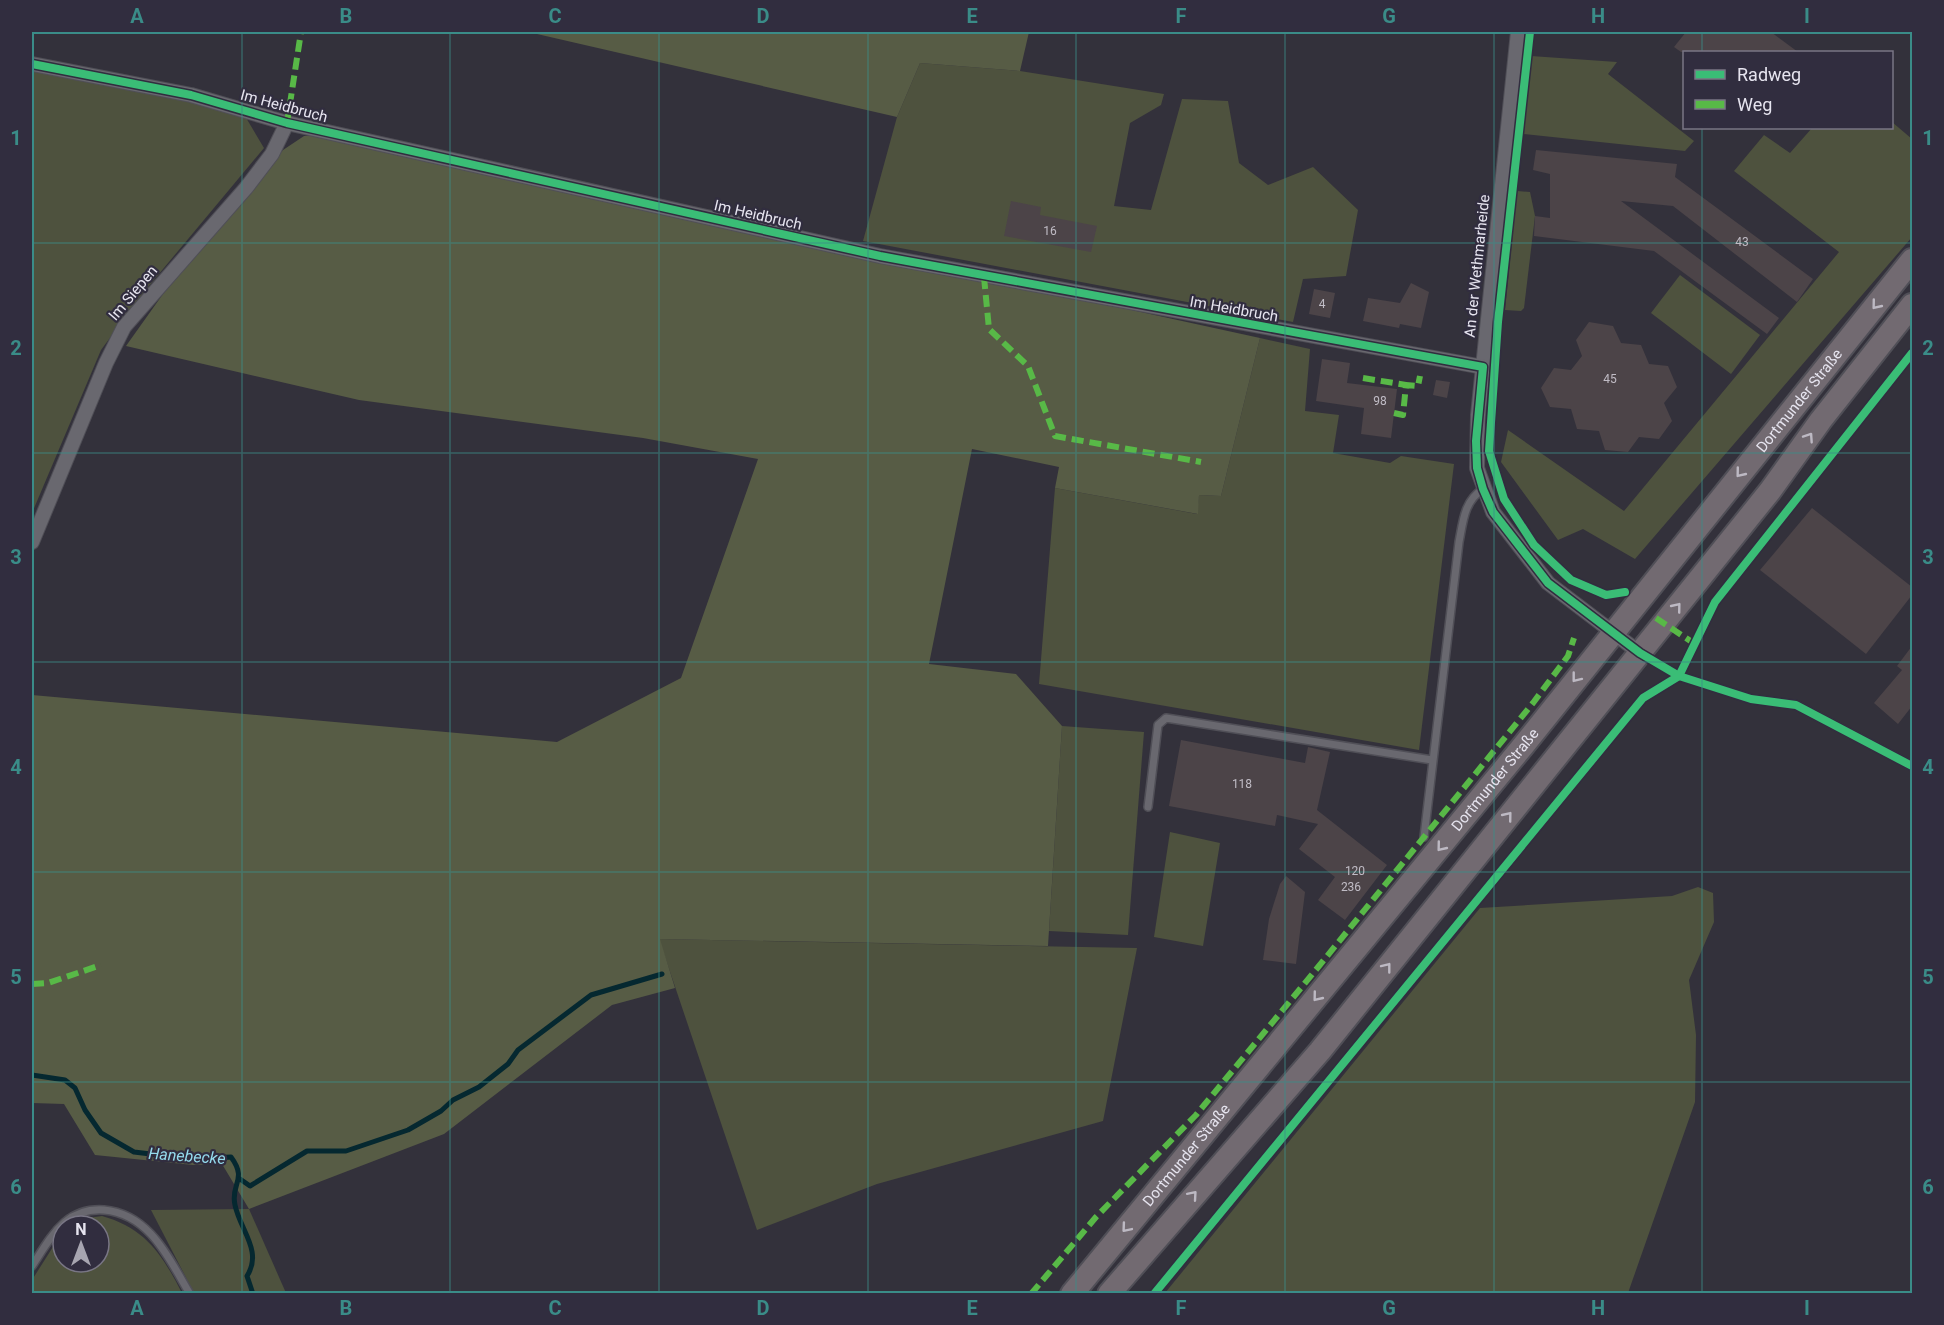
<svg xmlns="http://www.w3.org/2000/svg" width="1944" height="1325" font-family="Roboto,sans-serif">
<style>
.green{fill:#4e523e}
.forest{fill:#575c45}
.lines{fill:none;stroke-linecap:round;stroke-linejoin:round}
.stream{stroke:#052830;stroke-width:5}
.building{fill:#4c4448}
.lane-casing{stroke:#504f57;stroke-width:10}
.street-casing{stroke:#504f57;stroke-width:16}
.primary-casing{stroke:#504f57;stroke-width:26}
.lane{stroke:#69686f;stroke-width:7}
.street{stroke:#69686f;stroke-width:14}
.primary{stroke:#726a71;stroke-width:22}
.quiet{stroke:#58b947;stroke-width:6;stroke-dasharray:12 6;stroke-linecap:butt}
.cycleway-casing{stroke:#312d3f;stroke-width:11}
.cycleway{stroke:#3abd76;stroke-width:8}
.oneway{stroke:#bdb9c3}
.grid{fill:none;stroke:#3a8c88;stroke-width:1.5;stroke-opacity:0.55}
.labels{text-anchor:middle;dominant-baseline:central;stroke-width:4.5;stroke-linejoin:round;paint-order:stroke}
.number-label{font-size:12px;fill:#c0bcc5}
.street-label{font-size:15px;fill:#e6e4ef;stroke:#312d3f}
.water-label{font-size:16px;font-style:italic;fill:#94dbed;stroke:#312d3f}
.neatline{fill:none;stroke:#3a8c88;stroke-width:2}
.grid-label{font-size:20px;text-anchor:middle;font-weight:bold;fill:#3a8c88}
</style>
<rect width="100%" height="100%" fill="#33313b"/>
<!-- green -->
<g class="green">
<polygon points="1531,56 1617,62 1608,74 1694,141 1685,151 1523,134"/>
<polygon points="920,63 1020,71 1164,94 1161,105 1130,123 1114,206 1151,210 1182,99 1228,101 1239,163 1268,185 1313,167 1358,210 1346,276 1303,279 1293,322 863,241 897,117"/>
<polygon points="32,70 242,111 264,148 143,293 101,350 32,513"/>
<polygon points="1892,122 1912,139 1912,237 1635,559 1583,529 1558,540 1501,462 1508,430 1624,511 1839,252 1734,171 1764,135 1790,153 1812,128 1892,128"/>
<polygon points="1517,191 1530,192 1535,216 1524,308 1521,311 1505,310"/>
<polygon points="1680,275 1760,335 1731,374 1651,313"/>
<polygon points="1260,338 1310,349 1305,411 1339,415 1333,453 1390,463 1401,456 1454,464 1419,750 1039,684 1055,488 1197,514 1199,495 1221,496"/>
<polygon points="1062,726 1144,732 1128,935 1049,931"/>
<polygon points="1170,832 1220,843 1203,946 1154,937"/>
<polygon points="1698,887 1713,893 1714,922 1689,980 1696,1035 1695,1102 1628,1293 1165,1293 1480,908 1672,896"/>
<polygon points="659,939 1137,948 1103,1121 877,1184 757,1230"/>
<polygon points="249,1209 286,1293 194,1293 151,1210"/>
<path d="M102 1216C145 1228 162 1254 182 1293H32V1280L63 1231V1262H99V1226H70L81 1219Z"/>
</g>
<!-- forest -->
<g class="forest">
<polygon points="533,32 1029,32 1020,71 920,63 897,117 537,34"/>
<polygon points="330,135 1260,338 1221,496 1199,495 1198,514 1055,488 1059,467 972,449 929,664 1016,674 1062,726 1048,946 660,939 675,988 612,1005 444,1134 249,1209 222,1164 193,1165 95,1155 64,1104 32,1103 32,695 557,742 681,678 758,459 643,438 359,400 126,346 163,294 283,150 304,136"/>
</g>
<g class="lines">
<!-- stream -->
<g class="stream">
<path d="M32 1075 65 1080 75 1088 85 1110 101 1133 134 1152 192 1159 231 1157C248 1180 230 1184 235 1205 240 1230 263 1251 247 1276L253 1294"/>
<polyline points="240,1179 250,1186 307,1151 346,1151 408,1130 441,1111 453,1100 479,1087 508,1064 518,1050 591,995 662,974"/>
</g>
</g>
<!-- building -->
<g class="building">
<polygon points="1686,32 1771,32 1798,52 1681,52 1674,47"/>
<polygon points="1536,150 1677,164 1675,177 1813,279 1797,302 1673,206 1621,201 1779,318 1767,334 1654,251 1534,236 1535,216 1550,218 1550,174 1533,170"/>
<polygon points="1011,201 1041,207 1040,215 1097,226 1091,252 1004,236"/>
<polygon points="1411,283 1429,292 1421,328 1400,324 1399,328 1363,321 1368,298 1400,303"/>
<polygon points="1314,289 1335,293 1330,318 1309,314"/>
<polygon points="1589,322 1613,326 1621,343 1641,345 1649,364 1668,366 1677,387 1664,403 1672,421 1659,439 1639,437 1628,452 1605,450 1599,431 1577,429 1571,409 1550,407 1541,388 1554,368 1571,370 1582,356 1576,340"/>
<polygon points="1322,359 1350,363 1347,383 1397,389 1391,438 1361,434 1364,408 1316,401"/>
<polygon points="1436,380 1450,382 1447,398 1433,395"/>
<polygon points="1812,508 1912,587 1912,595 1866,654 1760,570"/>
<polygon points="1912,646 1912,706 1898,724 1874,703 1902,670 1897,666"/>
<polygon points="1181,740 1305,763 1308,747 1330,752 1317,810 1387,865 1345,920 1318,900 1335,877 1299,849 1318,824 1277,815 1275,826 1169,806"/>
<polygon points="1286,876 1305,892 1296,964 1263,960 1269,919 1280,884"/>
</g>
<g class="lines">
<defs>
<g id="lane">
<polyline points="1642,654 1679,676 1751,699 1796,705 1912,766"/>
<polyline points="1148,807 1158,725 1166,718 1432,760"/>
<path d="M1424 837 1459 542C1463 522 1464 501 1483 489"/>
<path d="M32 1266C42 1251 51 1234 65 1222 76 1213 90 1209 104 1210 150 1214 169 1259 190 1294"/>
</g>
<g id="street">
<polyline points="1518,32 1478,415 1477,468 1493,512 1548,583 1640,653"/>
<polyline points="32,64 191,95 287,123 880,256 1483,367"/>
<polyline points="32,542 106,363 124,327 246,188 272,154 287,123"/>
</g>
<g id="primary">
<path id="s1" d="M1072 1294 1523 746 1912 260"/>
<polyline points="1109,1294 1320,1051 1770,491 1821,420 1912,305"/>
</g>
</defs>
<!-- lane casing -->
<use href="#lane" class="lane-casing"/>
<!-- street casing -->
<use href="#street" class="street-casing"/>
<!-- primary casing -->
<use href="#primary" class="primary-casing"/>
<!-- lane -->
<use href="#lane" class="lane"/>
<!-- street -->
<use href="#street" class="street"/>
<!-- primary -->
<use href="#primary" class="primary"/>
<!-- quiet -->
<g class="quiet">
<polyline points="287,123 301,32"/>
<polyline points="984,277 989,329 1028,366 1055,436 1201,462"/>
<polyline points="1363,378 1406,385"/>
<polyline points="1394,413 1403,415 1406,385 1418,386 1420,376"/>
<polyline points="1656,618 1695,644"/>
<polyline points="32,984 48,983 101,965"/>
<polyline points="1031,1294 1096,1217 1196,1115 1319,966 1533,703 1568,656 1574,638"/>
</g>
<defs>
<g id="cycleway">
<polyline points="1530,32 1498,322 1489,451 1504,499 1534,545 1571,580 1606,595 1625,592"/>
<polyline points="32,64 191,95 287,123 880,256 1483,367 1476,441 1477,468 1483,489 1493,512 1548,583 1640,653 1679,676 1751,699 1796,705 1912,766"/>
<polyline points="1154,1294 1643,698 1679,676 1715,602 1912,353"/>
</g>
</defs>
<!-- cycleway casing -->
<use href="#cycleway" class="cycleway-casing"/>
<!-- cycleway -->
<use href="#cycleway" class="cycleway"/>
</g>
<!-- one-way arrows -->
<defs><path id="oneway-chevron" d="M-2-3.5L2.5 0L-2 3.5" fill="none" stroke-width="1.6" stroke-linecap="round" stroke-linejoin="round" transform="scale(1.5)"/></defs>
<g class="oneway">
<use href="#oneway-chevron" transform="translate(1876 305) rotate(129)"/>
<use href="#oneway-chevron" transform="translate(1809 437) rotate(-56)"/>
<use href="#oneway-chevron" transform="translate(1740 473) rotate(129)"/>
<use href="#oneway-chevron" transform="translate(1677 607) rotate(-51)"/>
<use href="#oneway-chevron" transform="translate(1576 678) rotate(128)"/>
<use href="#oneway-chevron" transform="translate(1508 816) rotate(-51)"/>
<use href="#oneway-chevron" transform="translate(1441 847) rotate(129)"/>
<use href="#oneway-chevron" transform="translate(1387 967) rotate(-52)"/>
<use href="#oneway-chevron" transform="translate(1317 997) rotate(129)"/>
<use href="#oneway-chevron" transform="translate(1193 1195) rotate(-49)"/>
<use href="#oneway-chevron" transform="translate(1126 1228) rotate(130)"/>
</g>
<!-- grid -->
<path class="grid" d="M242 32V1294M450 32V1294M659 32V1294M868 32V1294M1076 32V1294M1285 32V1294M1494 32V1294M1702 32V52M1702 128V1294M32 243H1912M32 453H1912M32 662H1912M32 872H1912M32 1082H1912"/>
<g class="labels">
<!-- number labels -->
<g class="number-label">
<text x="1050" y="231">16</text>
<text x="1742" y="242">43</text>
<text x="1322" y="304">4</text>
<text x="1610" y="379">45</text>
<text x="1380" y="401">98</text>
<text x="1242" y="784">118</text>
<text x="1355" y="871">120</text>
<text x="1351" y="887">236</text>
</g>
<!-- street labels -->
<g class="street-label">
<text transform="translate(284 106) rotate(15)">Im Heidbruch</text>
<text transform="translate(758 215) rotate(13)">Im Heidbruch</text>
<text transform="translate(1477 266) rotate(-84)">An der Wethmarheide</text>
<text transform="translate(133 293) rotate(-50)">Im Siepen</text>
<text transform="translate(1234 309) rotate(10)">Im Heidbruch</text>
<text stroke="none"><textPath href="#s1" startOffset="1152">Dortmunder Straße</textPath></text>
<text stroke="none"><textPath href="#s1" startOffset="666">Dortmunder Straße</textPath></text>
<text stroke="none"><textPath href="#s1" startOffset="180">Dortmunder Straße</textPath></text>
</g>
<!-- water labels -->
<g class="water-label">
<text transform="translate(187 1156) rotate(4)">Hanebecke</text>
</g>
</g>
<!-- border -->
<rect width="1944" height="1325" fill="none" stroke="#312d3f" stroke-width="66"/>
<!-- legend -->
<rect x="1683" y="51" width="210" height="78" fill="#312d3f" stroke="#797685" stroke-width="1.5"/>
<rect x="1695" y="70" width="30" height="9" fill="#3abd76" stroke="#797685" stroke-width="1.5"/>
<text x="1737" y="81" font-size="18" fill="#e6e4ef">Radweg</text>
<rect x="1695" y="100" width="30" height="9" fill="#58b947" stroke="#797685" stroke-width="1.5"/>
<text x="1737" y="111" font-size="18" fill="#e6e4ef">Weg</text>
<!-- north arrow -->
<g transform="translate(81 1244)"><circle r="28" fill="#312d3f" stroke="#797685" stroke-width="1.5"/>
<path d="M0-4.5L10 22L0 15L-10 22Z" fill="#a7a5b0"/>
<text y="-9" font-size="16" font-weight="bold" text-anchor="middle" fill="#e6e4ef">N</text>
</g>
<rect x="33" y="33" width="1878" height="1259" class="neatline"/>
<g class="grid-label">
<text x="137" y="23">A</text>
<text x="346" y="23">B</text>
<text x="555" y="23">C</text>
<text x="763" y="23">D</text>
<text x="972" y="23">E</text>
<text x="1181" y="23">F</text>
<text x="1389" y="23">G</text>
<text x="1598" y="23">H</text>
<text x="1807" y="23">I</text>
<text x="16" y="145">1</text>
<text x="1928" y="145">1</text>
<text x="16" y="355">2</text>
<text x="1928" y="355">2</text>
<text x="16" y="564">3</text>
<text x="1928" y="564">3</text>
<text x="16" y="774">4</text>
<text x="1928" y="774">4</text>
<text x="16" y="984">5</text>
<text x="1928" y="984">5</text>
<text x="16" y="1194">6</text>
<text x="1928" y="1194">6</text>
<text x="137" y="1315">A</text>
<text x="346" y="1315">B</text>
<text x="555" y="1315">C</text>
<text x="763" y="1315">D</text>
<text x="972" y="1315">E</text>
<text x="1181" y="1315">F</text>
<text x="1389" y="1315">G</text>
<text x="1598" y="1315">H</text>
<text x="1807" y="1315">I</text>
</g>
</svg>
